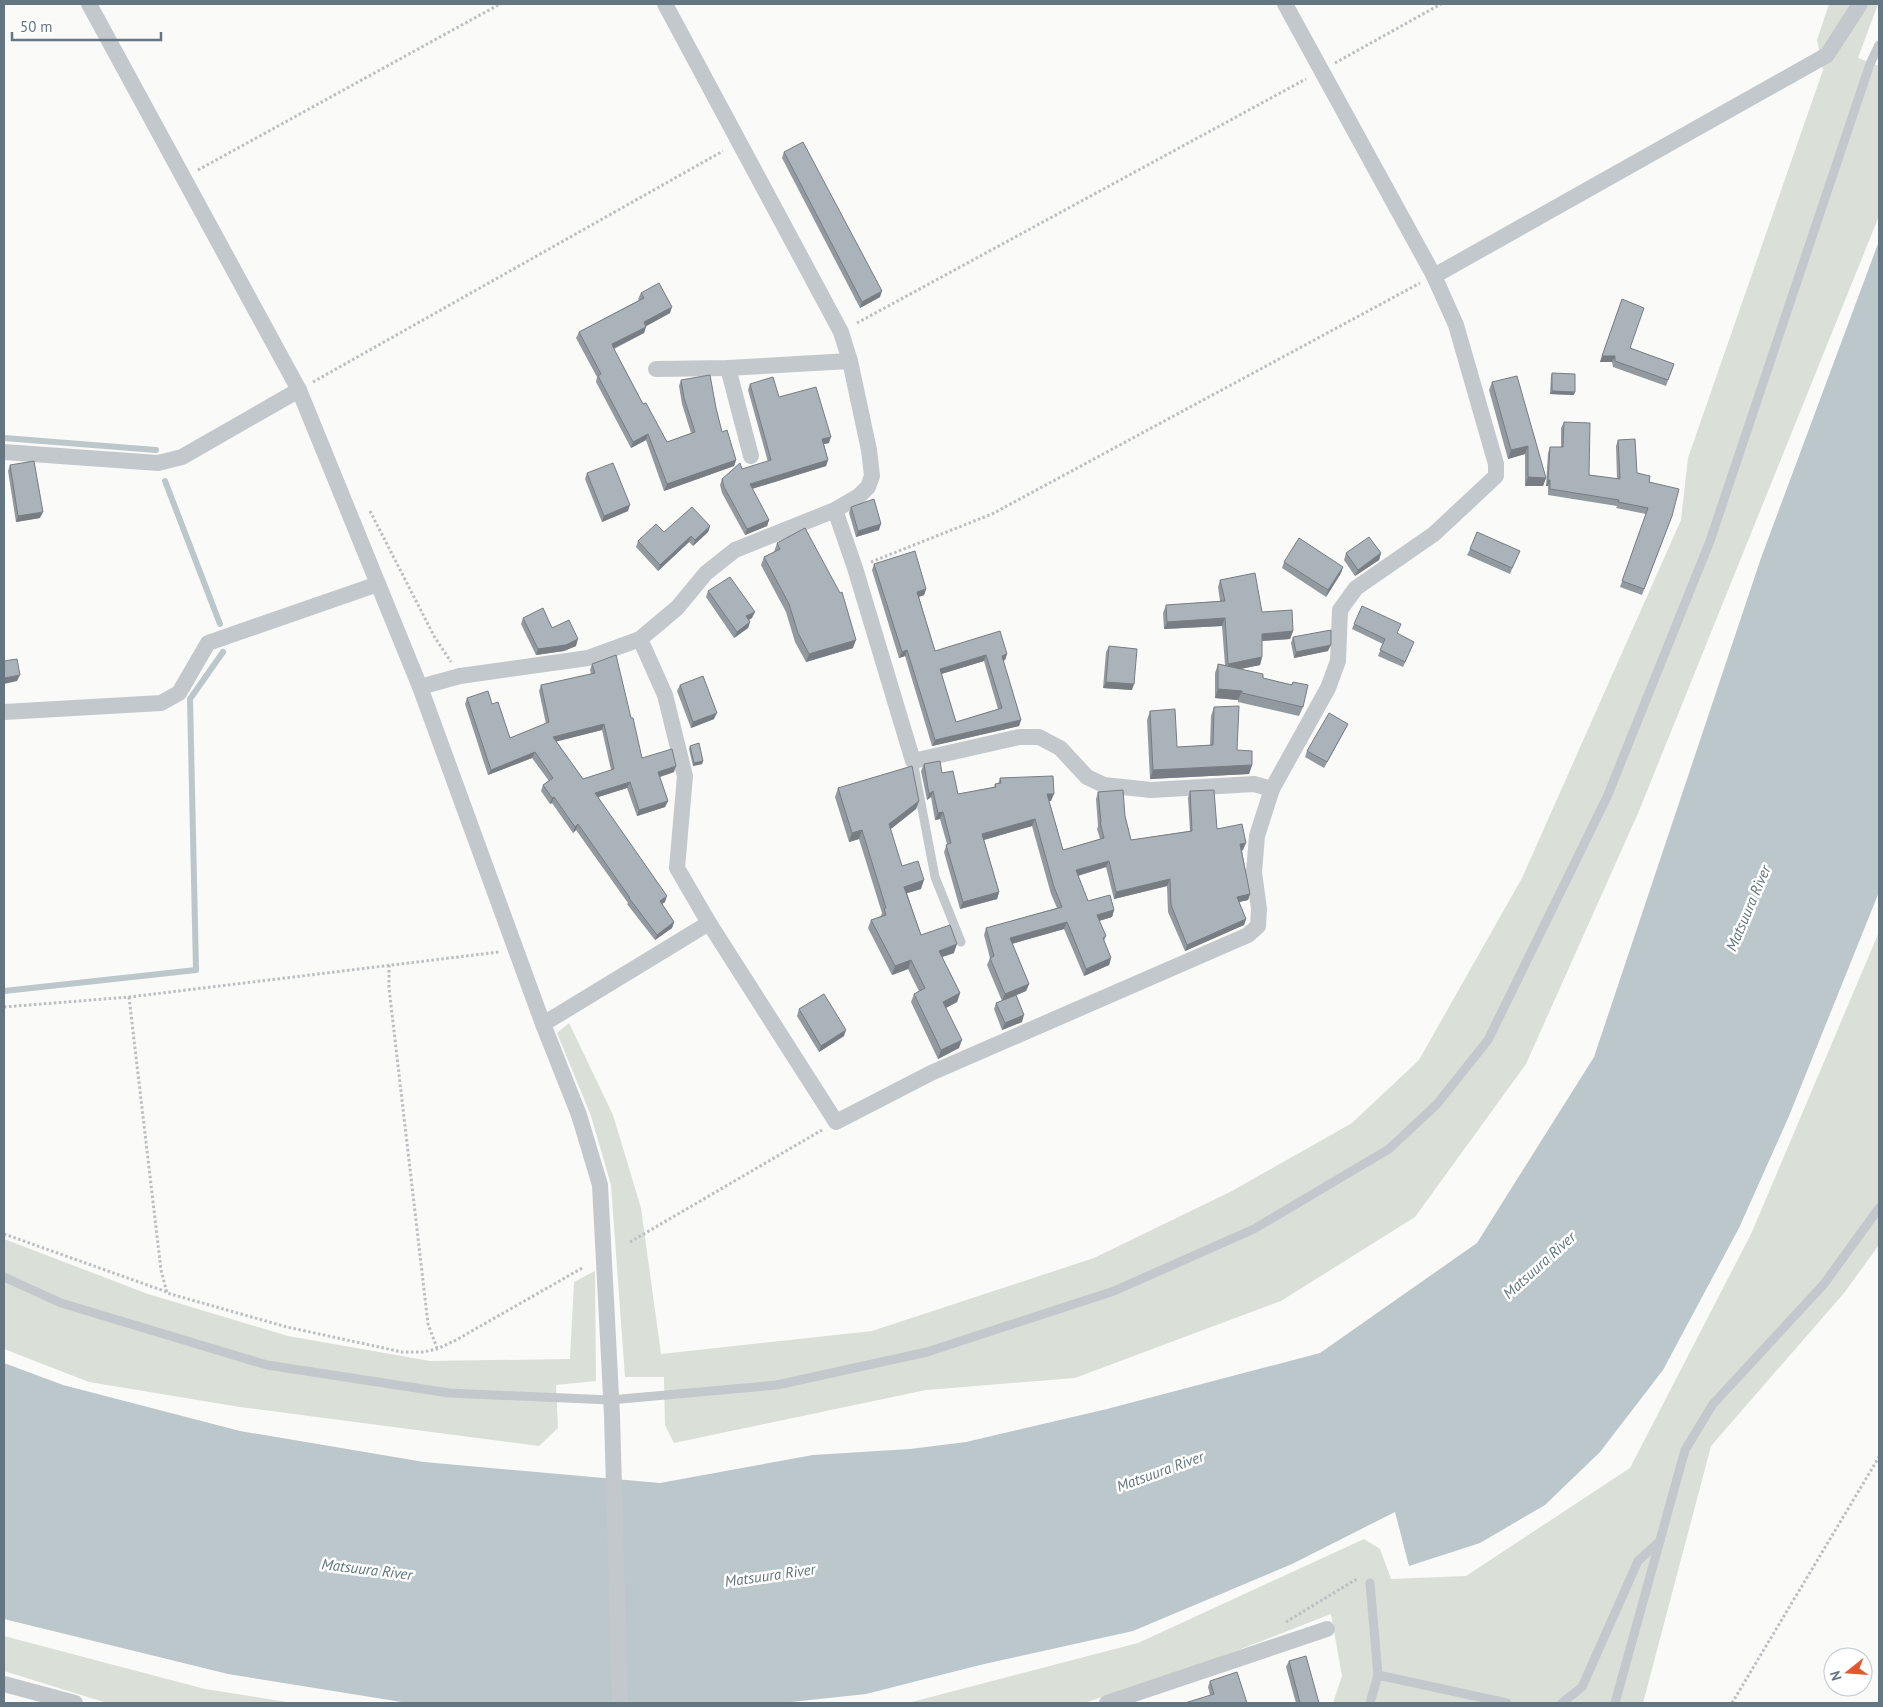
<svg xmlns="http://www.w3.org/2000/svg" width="1883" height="1707" font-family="'PT Sans',sans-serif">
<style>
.green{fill:#dadfd7}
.water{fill:#bbc7cb}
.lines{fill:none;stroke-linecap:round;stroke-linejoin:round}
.stream{stroke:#bbc7cb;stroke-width:6}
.path{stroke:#bbbfc2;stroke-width:3;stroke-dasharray:2.5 2.5;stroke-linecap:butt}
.lane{stroke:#c3c8cc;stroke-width:9}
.street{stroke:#c3c8cc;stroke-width:16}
.wall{fill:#929a9f;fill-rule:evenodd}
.shaded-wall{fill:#777d82}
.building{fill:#aab3b9;stroke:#777d82;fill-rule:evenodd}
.labels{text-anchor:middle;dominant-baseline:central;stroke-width:5;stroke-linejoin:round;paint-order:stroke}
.water-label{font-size:15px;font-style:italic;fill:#60757c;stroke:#fff}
</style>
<rect width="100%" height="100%" fill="#fafaf8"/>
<!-- green -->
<g class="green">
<polygon points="1829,4 1878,4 1858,58 1879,66 1879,216 1639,811 1526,1064 1415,1217 1281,1301 1075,1378 926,1390 674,1443 665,1425 664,1377 625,1377 611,1185 591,1116 557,1033 569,1023 613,1115 641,1208 661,1354 872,1331 1094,1258 1232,1191 1352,1123 1419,1060 1522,878 1681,520 1688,458 1823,70 1817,40"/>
<polygon points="1879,932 1879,1245 1844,1293 1711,1446 1643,1703 1333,1703 1342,1676 1331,1614 1210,1661 1084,1703 908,1703 1138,1643 1364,1539 1380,1549 1391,1579 1466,1576 1630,1468 1752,1232"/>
<polygon points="4,1239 148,1294 288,1336 430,1361 570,1359 574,1282 595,1271 596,1381 556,1385 558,1428 539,1446 240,1407 89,1382 4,1349"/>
<polygon points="4,1636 205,1689 293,1703 107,1703 4,1671"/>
</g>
<!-- water -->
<polygon class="water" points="1879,241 1879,892 1789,1116 1739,1228 1663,1370 1600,1452 1545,1505 1480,1543 1409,1566 1395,1512 1292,1564 1133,1631 980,1665 866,1694 782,1703 408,1703 228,1674 4,1619 4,1363 63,1385 240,1431 424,1462 660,1483 813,1455 910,1449 966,1442 1107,1409 1320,1353 1477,1243 1594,1057 1761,558"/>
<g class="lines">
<!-- stream -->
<g class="stream">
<polyline points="4,438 156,450"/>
<polyline points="165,481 220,624"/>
<polyline points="4,991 196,970 190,699 223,652"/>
</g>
<!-- path -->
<g class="path">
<polyline points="1335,63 1441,4"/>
<polyline points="198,170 500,4"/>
<polyline points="857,323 1306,79"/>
<polyline points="313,382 723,151"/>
<polyline points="370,511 434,636 451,662"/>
<polyline points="871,562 992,514 1420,283"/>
<polyline points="389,965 389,988 428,1324 437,1348"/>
<polyline points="129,997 161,1270 167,1293 287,1327 402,1352 423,1352 437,1349 456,1340 584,1267"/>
<polyline points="4,1007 129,997 499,952"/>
<polyline points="4,1234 167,1292"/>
<polyline points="630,1242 822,1130"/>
<polyline points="1286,1622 1355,1580 1357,1580"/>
<polyline points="1732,1703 1879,1457"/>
</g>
<!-- lane -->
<g class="lane">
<polyline points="913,761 935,877 961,942"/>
<polyline points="4,1277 61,1303 267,1365 449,1393 610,1400 777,1385 927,1352 1114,1291 1254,1229 1389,1149 1437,1104 1488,1040 1607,797 1710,541 1870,64 1879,45"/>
<polyline points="1370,1583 1378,1675 1370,1703"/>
<polyline points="1378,1675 1507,1703"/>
<polyline points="1562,1703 1582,1687 1638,1561 1660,1541"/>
<polyline points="1615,1703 1685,1450 1713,1404 1824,1284 1879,1208"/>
</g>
<!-- street -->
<g class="street">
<polyline points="89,4 299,390 420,687 543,1024 579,1115 600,1185 612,1415 620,1703"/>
<polyline points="1434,276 1827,55 1860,4"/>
<polyline points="728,368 751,456"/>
<polyline points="656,369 728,368 850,361"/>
<polyline points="4,452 158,463 182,457 299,390"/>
<polyline points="835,510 855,568 913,761 1019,737 1039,737 1060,748 1087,777 1104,785 1151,790 1254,784 1272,789"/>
<polyline points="640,639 665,695 685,776 677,868 709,923 836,1122 931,1073 1248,935 1258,926 1259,909 1254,872 1257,836 1272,789 1328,688 1338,661 1340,610 1356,588 1434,534 1496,476 1496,464 1456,325 1434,276 1285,4"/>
<polyline points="420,687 460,676 588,658 640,639 677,608 706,573 735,550 835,510 859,496 868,487 872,476 869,450 850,361 841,332 665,4"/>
<polyline points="4,712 161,703 179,693 208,643 378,584"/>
<polyline points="543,1024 709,923"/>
<polyline points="4,1684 75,1703"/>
<polyline points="1107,1703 1327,1629"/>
</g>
</g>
<!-- wall -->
<g class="wall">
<polygon points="784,152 880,297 860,308 782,158"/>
<polygon points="641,293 670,313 646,326 644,333 614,349 643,404 667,442 691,433 682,404 679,386 681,380 716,408 722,432 736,460 734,466 664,491 646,440 631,448 596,382 597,377 576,338 579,332 639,300 638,299"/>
<polygon points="1622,299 1630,348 1674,364 1666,386 1613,367 1612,362 1600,362"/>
<polygon points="1552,373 1574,395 1550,394 1551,376"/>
<polygon points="1492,382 1546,478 1543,486 1525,486 1525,454 1508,459 1489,390"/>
<polygon points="750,384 779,397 829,443 824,444 828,460 826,466 752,489 769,520 767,526 745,535 722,493 720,485 722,479 768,462 748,390"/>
<polygon points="1564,422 1589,475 1617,479 1616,446 1618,440 1637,473 1649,482 1672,516 1642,595 1620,587 1646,514 1616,508 1617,506 1548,495 1548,486 1546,486 1548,453 1550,447 1561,447 1561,428"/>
<polygon points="10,465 40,518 16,522 8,471"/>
<polygon points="587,473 628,511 602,522 585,479"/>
<polygon points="851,507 879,530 856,537 849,513"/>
<polygon points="710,526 708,532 693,546 689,542 658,571 636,547 638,541 664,532"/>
<polygon points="777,543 853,648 806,662 795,642 786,612 761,565 764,557 774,552"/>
<polygon points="1470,549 1517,557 1510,574 1467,555"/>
<polygon points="1346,553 1381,553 1379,560 1355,576 1344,560"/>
<polygon points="1284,562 1343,567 1341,573 1326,597 1282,568"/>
<path d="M874 564 926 589 924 595 919 597 935 651 1007 654 1005 660 1003 661 1021 720 1019 726 932 746 905 656 899 658 872 570ZM984 661 998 709 956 722 941 674Z"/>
<polygon points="1220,580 1262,612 1293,631 1290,639 1262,641 1262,657 1260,665 1240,669 1263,678 1292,685 1293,682 1303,707 1299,716 1238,702 1238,700 1215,698 1215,673 1218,664 1225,665 1222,626 1164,629 1163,613 1166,605 1220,601 1218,587"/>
<polygon points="708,591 752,618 749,620 750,622 748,628 734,638 706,597"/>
<polygon points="523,618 552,628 576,646 564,651 536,655 521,624"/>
<polygon points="1354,624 1397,634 1412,647 1403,667 1378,656 1383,644 1352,629"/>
<polygon points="1293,637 1328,651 1294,658 1291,643"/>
<polygon points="1109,646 1132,690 1103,688 1106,652"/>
<path d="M592 664 631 718 642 758 674 772 660 777 668 801 665 807 637 816 627 788 598 797 665 902 662 904 674 922 672 928 655 940 627 904 628 903 576 830 573 833 552 803 550 804 541 791 543 785 549 781 532 758 488 775 465 704 467 698 492 704 510 738 546 724 539 691 541 685 591 674 590 670ZM602 730 611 770 583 779 556 741Z"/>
<polygon points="680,685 714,719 691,728 677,691"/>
<polygon points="1214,707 1237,750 1252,765 1249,774 1150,779 1147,720 1150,711 1177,747 1210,745 1211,716"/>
<polygon points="1348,724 1345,730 1324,768 1305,757 1307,751"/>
<polygon points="690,746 703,761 702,764 693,766 689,749"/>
<polygon points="924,764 942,773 958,794 994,787 995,784 998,784 1000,778 1051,801 1049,801 1063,850 1100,839 1097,829 1098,826 1096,799 1098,792 1125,816 1131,840 1190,831 1188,798 1190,791 1217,829 1243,850 1242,851 1250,894 1248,900 1239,902 1246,919 1244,925 1185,951 1168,912 1167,886 1114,899 1106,867 1078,876 1088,901 1114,910 1112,917 1099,921 1106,936 1104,941 1111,958 1109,965 1084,976 1064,929 1012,944 1029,984 1026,991 1016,995 1022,1022 1002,1030 994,1009 996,1003 1002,1001 987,965 990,958 984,935 986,928 1057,908 1051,894 1032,826 984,840 999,892 997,899 960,909 944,852 947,844 940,819 935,820 931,797 927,800 921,771"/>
<polygon points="838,788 919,801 916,809 890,829 902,866 921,889 907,893 921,935 954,953 942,957 960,993 957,1002 946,1008 959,1048 938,1059 911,1002 914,994 919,991 908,969 892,975 868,928 871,920 881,916 882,913 859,839 849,842 835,797"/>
<polygon points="799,1009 844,1036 819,1052 797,1016"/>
<polygon points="1289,1661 1319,1703 1296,1703 1286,1667"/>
<polygon points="1210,1681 1247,1703 1210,1695 1208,1687"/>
</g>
<!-- shaded-wall -->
<g class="shaded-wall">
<polygon points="882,291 880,297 860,308 862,302"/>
<polygon points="672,307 670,313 641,329 644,322"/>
<polygon points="646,327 644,333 610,350 612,344"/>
<polygon points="1602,356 1615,356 1612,362 1600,362"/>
<polygon points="1552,391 1575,392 1574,395 1550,394"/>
<polygon points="648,434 646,440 631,448 633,442"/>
<polygon points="831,437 829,443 820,445 822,439"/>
<polygon points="1528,446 1525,454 1508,459 1511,450"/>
<polygon points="736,460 734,466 664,491 667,484"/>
<polygon points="828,460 826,466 748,490 750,484"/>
<polygon points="1528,477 1546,478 1543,486 1525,486"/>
<polygon points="1548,480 1550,480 1548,486 1546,486"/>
<polygon points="630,505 628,511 602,522 604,516"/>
<polygon points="43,512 40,518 16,522 18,516"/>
<polygon points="769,520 767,526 745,535 747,529"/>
<polygon points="881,524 879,530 856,537 858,531"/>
<polygon points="710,526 708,532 693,546 695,540"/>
<polygon points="691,536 689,542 658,571 660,565"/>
<polygon points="1381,553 1379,560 1355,576 1358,570"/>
<polygon points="1343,567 1341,573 1326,597 1328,590"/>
<polygon points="926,589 924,595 915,598 917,592"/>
<polygon points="755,612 752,618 744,622 746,616"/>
<polygon points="1225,618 1222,626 1164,629 1167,622"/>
<polygon points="750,622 748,628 734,638 737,632"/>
<polygon points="1293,631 1290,639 1260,641 1262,634"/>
<polygon points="578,639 576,646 564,651 536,655 538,649"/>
<polygon points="856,640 853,648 806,662 809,654"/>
<polygon points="1331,645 1328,651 1294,658 1296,652"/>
<polygon points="907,650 905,656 899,658 902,652"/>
<polygon points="1007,654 1005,660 1000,662 1002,656"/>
<polygon points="986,655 984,661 938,675 940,669"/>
<polygon points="1262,657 1260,665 1226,672 1228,664"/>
<polygon points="20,675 17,681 4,684 4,678"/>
<polygon points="1106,682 1134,684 1132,690 1103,688"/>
<polygon points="1218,689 1242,691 1238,700 1215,698"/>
<polygon points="717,713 714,719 691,728 693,722"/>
<polygon points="1021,720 1019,726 932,746 935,740"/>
<polygon points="604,724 602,730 551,743 553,737"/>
<polygon points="535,752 532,758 488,775 491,770"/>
<polygon points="703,761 702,764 693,766 694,763"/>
<polygon points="1252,765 1249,774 1150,779 1153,770"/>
<polygon points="676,766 674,772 656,778 658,772"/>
<polygon points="630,782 627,788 592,799 595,793"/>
<polygon points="933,791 931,797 927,800 929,794"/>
<polygon points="1047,794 1054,794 1051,801 1045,801"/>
<polygon points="554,797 552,803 550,804 552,798"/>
<polygon points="668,801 665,807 637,816 639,810"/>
<polygon points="919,801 916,809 886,833 889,824"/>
<polygon points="943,812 940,819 935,820 938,813"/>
<polygon points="1035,819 1032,826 980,841 982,834"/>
<polygon points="578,824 576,830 573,833 575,827"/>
<polygon points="862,830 859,839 849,842 852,833"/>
<polygon points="1246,843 1243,850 1238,851 1240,844"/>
<polygon points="1109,861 1106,867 1073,877 1076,870"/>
<polygon points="1170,879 1167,886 1114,899 1116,892"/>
<polygon points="924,880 921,889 901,895 904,887"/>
<polygon points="999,892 997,899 960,909 963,902"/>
<polygon points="1250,894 1248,900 1235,903 1237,897"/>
<polygon points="667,896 665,902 657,907 660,901"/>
<polygon points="1114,910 1112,917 1095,922 1097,915"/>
<polygon points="1246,919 1244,925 1185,951 1187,945"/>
<polygon points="674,922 672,928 655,940 657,935"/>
<polygon points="1067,922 1064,929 1007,945 1010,938"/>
<polygon points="957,944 954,953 936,959 939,951"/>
<polygon points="1111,958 1109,965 1084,976 1086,969"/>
<polygon points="911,960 908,969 892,975 895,966"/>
<polygon points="1029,984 1026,991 1002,1001 1005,994"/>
<polygon points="960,993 957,1002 940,1011 943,1002"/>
<polygon points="1024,1015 1022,1022 1002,1030 1005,1023"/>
<polygon points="846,1030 844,1036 819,1052 821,1046"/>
<polygon points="962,1040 959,1048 938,1059 941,1050"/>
</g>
<!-- building -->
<g class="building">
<polygon points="803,142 882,291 862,302 784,152"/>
<polygon points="659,283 672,307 644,322 646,327 612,344 614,349 643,404 646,403 667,442 695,432 684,398 681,380 710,375 716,408 722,432 727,430 736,460 667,484 648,434 633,442 598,376 601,374 579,332 644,298 641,293"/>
<polygon points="1622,299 1644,308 1630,348 1674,364 1668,380 1615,361 1615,356 1602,356"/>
<polygon points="1552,373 1575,374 1575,392 1552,391"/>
<polygon points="1517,376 1546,478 1528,477 1528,446 1511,450 1492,382"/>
<polygon points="773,377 779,397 816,387 831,437 822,439 828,460 750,484 769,520 747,529 724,487 722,479 740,463 742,469 771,460 750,384"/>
<polygon points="1564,422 1590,423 1589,475 1620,479 1618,440 1635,439 1637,473 1650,476 1649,482 1679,489 1672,516 1644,589 1622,581 1648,508 1618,502 1619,500 1550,489 1550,480 1548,480 1550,447 1563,447"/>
<polygon points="34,461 43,512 18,516 10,465"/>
<polygon points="613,463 630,505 604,516 587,473"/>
<polygon points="874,499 881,524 858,531 851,507"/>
<polygon points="692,507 710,526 695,540 691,536 660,565 638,541 656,524 664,532"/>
<polygon points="805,528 840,593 842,592 856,640 809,654 798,633 789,604 764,557 780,549 777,543"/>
<polygon points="1477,532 1520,551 1512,568 1470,549"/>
<polygon points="1369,537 1381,553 1358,570 1346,553"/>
<polygon points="1299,538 1343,567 1328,590 1284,562"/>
<path d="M915 551 926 589 917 592 935 651 1000 631 1007 654 1002 656 1021 720 935 740 907 650 902 652 874 564ZM986 655 1002 708 956 722 940 669Z"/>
<polygon points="1255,573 1262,612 1292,610 1293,631 1262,634 1262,657 1228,664 1225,618 1167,622 1166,605 1225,601 1220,580"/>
<polygon points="730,577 755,612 746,616 750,622 737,632 708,591"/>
<polygon points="1362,606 1401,624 1397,633 1414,642 1405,662 1380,650 1385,639 1354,624"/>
<polygon points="543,608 552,628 569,620 578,639 566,645 538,649 523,618"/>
<polygon points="1331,630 1331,645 1296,652 1293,637"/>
<polygon points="1109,646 1137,649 1134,684 1106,682"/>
<path d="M616 655 631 718H633L642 758 672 749 676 766 658 772 668 801 639 810 630 782 595 793 667 896 660 901 674 922 657 935 629 898H630L578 824 575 827 554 797 552 798 543 785 553 778 535 752 491 770 467 698 488 691 492 704 498 702 510 738 549 722 541 685 595 673 592 664ZM604 724 614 769 583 779 553 737Z"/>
<polygon points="17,659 20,675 4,678 4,661"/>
<polygon points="1218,664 1263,674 1263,678 1292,685 1293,682 1308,685 1303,707 1242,693 1242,691 1218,689"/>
<polygon points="703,676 717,713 693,722 680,685"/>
<polygon points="1239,706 1237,750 1252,751 1252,765 1153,770 1150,711 1175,709 1177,747 1213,745 1214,707"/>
<polygon points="1329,713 1348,724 1327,762 1307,751"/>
<polygon points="699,743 703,761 694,763 690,746"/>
<polygon points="940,761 942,773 953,771 958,794 996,787 995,784 1001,783 1000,778 1053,776 1054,794 1047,794 1063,850 1104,838 1100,822 1101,822 1098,792 1123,790 1125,816 1131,840 1192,831 1190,791 1214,790 1217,829 1242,824 1246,843 1240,844 1250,894 1237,897 1246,919 1187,945 1171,905 1170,879 1116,892 1109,861 1076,870 1088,901 1110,895 1114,910 1097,915 1106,936 1103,938 1111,958 1086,969 1067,922 1010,938 1029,984 1005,994 990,958 994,956 986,928 1062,907 1054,887 1035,819 982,834 999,892 963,902 946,845 951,843 943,812 938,813 933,791 929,794 924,764"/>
<polygon points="912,766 919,801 889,824 902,866 918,861 924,880 904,887 921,935 950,925 957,944 939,951 960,993 943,1002 962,1040 941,1050 914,994 925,988 911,960 895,966 871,920 886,915 884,908 886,908 862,830 852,833 838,788"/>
<polygon points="824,994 846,1030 821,1046 799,1009"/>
<polygon points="1016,995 1024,1015 1005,1023 996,1003"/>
<polygon points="1306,1656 1319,1703 1300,1703 1289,1661"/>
<polygon points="1237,1672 1247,1703 1185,1703 1214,1694 1210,1681"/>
</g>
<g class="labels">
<!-- water labels -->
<g class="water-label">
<text transform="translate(1748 908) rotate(-67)">Matsuura River</text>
<text transform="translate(1539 1265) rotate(-42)">Matsuura River</text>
<text transform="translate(1160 1471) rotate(-20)">Matsuura River</text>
<text transform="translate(367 1569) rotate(7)">Matsuura River</text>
<text transform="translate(770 1575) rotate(-8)">Matsuura River</text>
</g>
</g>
<!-- border -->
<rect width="1883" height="1707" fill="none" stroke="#657683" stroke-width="10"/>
<!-- north arrow -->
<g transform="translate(1848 1672) rotate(253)"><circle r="24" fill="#ffffff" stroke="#c1c8cd"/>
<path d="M0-4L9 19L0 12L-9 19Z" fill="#e4572e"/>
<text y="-8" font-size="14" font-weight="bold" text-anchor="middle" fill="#657683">N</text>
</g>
<!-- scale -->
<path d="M12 32v8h149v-8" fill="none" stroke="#657683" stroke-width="2.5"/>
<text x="20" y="32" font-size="15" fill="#657683" stroke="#ffffff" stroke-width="4" paint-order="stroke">50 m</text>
</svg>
